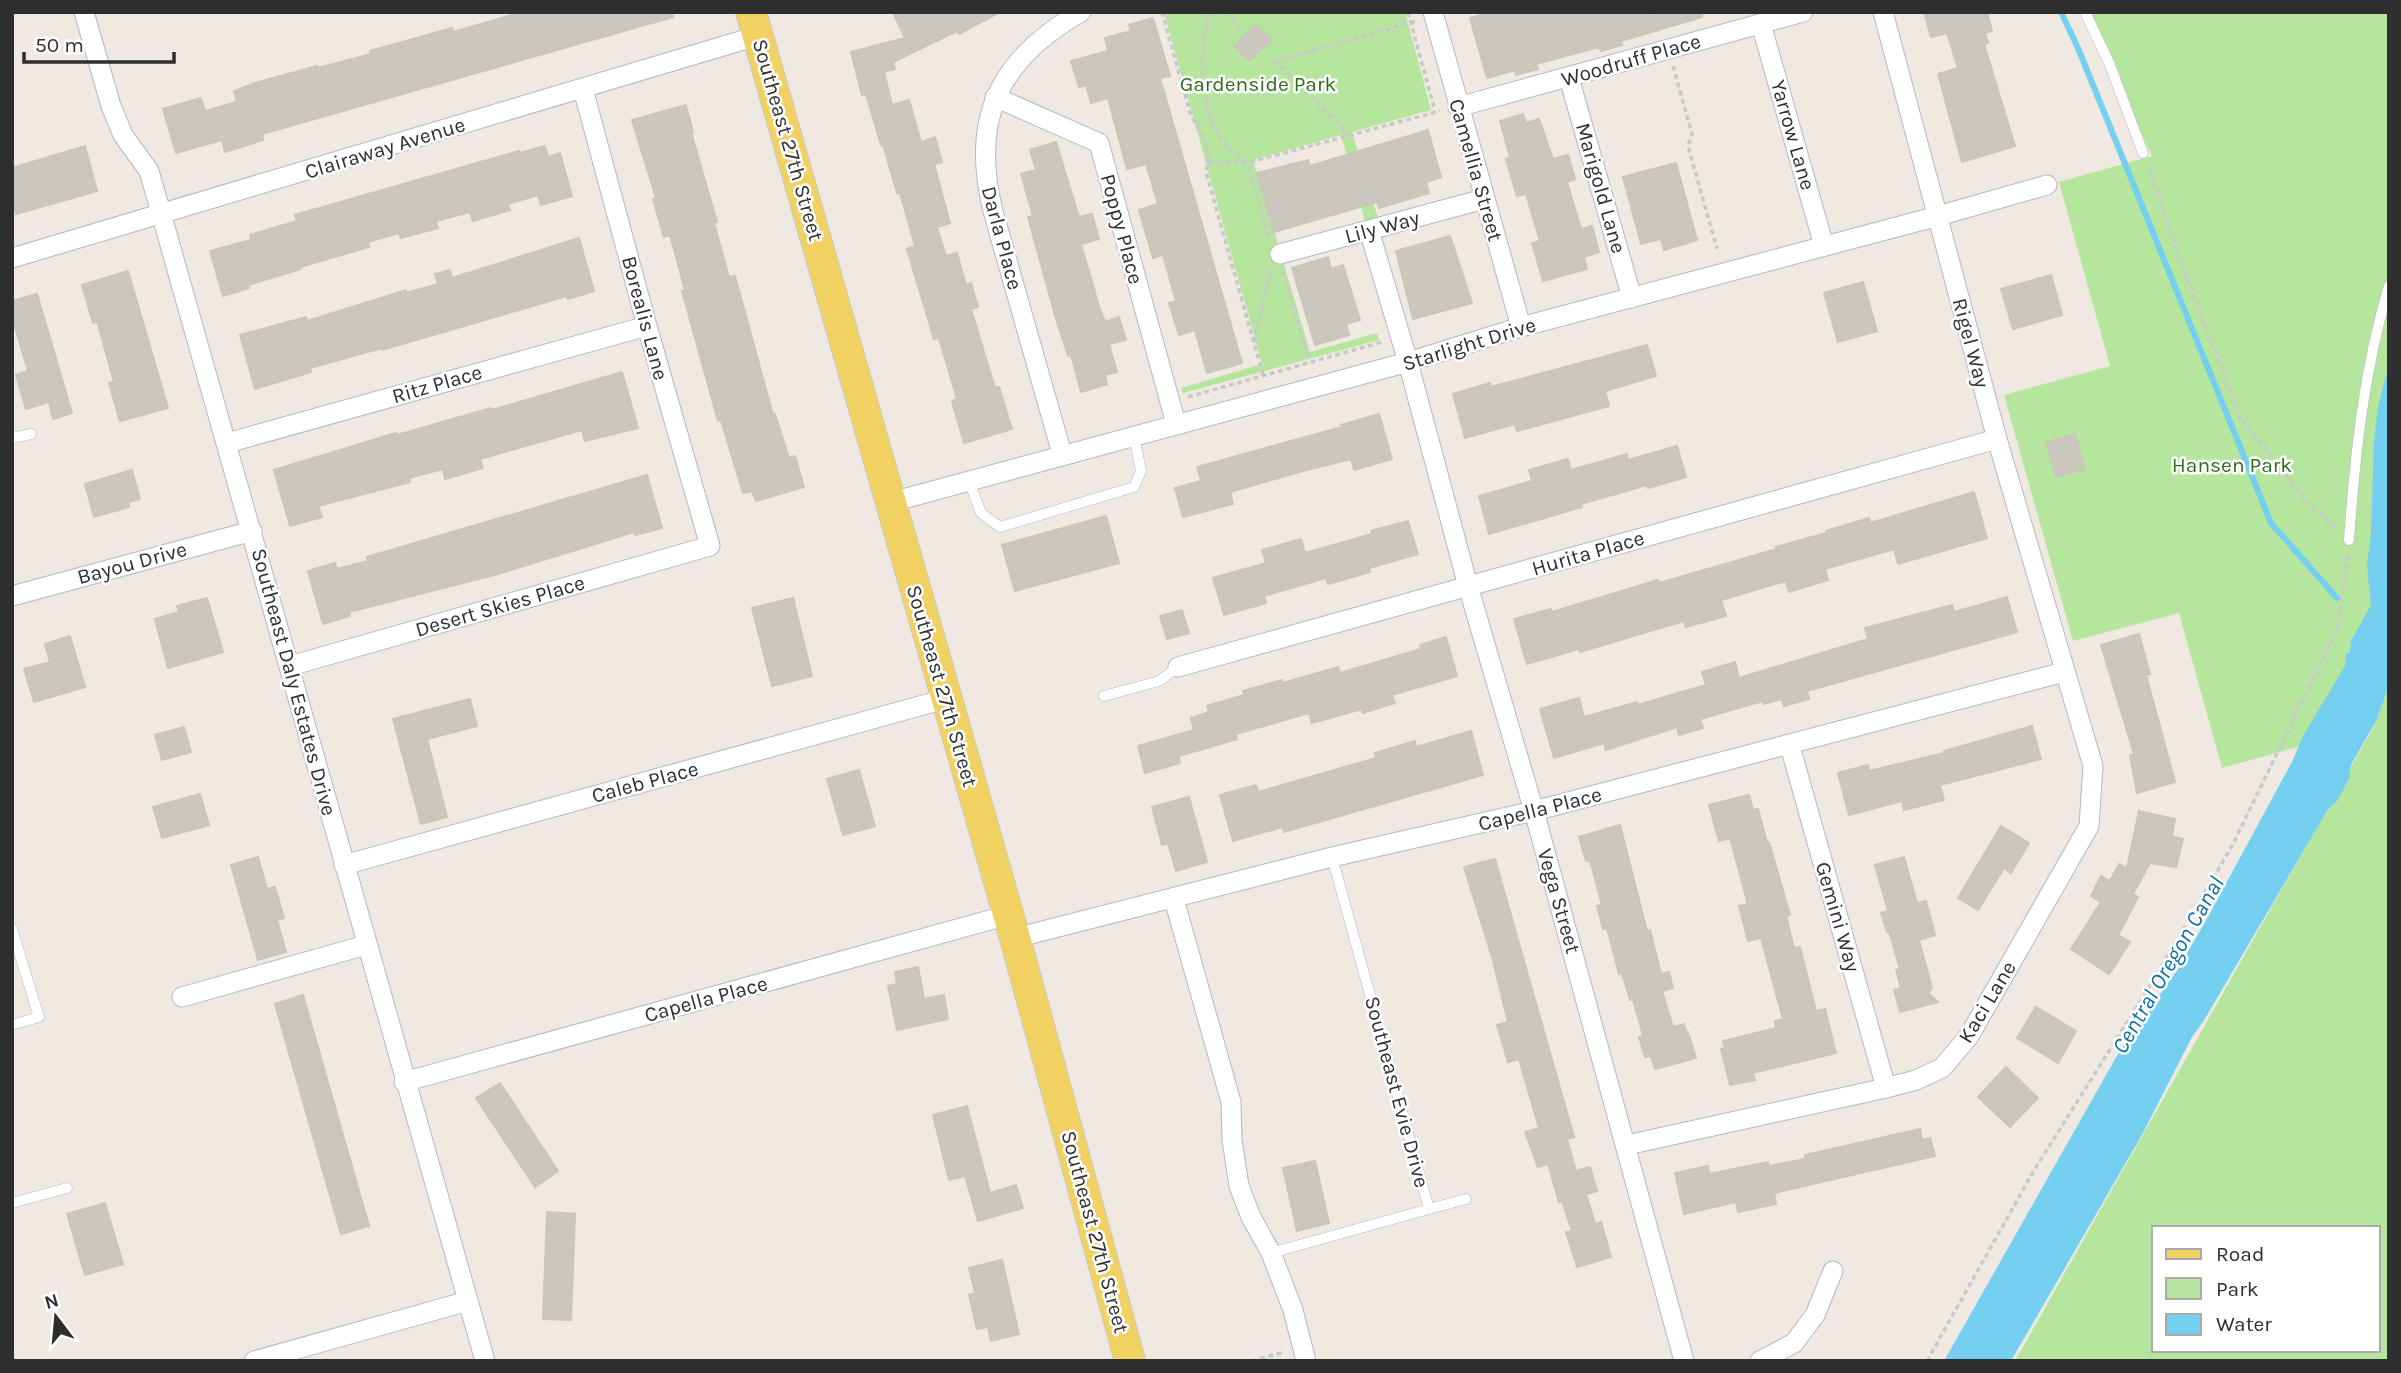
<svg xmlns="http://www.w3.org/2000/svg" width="2401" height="1373" font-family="Karla,sans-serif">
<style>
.green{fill:#b6e59e;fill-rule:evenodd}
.water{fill:#75cff0}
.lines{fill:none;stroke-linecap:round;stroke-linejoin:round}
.stream{stroke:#75cff0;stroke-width:6}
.building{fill:#cbc7bf;stroke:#cbc5ba;stroke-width:2}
.service-casing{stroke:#b4b7c1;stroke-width:11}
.minor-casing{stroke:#b4b7c1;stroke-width:21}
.primary-casing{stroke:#c9c9c9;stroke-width:32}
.path{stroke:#c9c9c9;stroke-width:3.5;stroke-dasharray:5 3.5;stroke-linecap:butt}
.service{stroke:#fff;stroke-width:10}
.minor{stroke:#fff;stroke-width:19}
.primary{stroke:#f2d163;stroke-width:30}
.labels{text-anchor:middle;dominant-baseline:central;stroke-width:5;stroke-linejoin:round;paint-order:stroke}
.street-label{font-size:21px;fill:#2e2e2e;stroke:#fff}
.park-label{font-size:21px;fill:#2c6e1b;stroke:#fff}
.water-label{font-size:23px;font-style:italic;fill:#0d6fa3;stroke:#fff}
</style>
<rect width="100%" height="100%" fill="#efe9e1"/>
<!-- green -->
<g class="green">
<polygon points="1164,12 1405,12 1431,110 1352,132 1378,218 1365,222 1341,135 1253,160 1310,352 1377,333 1379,340 1183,393 1181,388 1262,364"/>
<path d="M2082 12H2389V1361H2015L2374 726 2222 768 2179 613 2073 641 2004 395 2110 366 2059 182 2152 156ZM2154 1228H2378V1350H2154Z"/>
</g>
<!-- water -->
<polygon class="water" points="2389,364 2389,685 2376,721 2351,765 2349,779 2337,801 2328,809 2203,1022 2192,1037 2143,1133 2011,1361 1944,1361 2118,1054 2176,972 2204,924 2292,762 2303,736 2345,666 2346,654 2350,652 2351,641 2371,605 2367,566 2371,532 2374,441 2378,407"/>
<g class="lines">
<!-- stream -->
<polyline class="stream" points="2061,12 2078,48 2271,523 2337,598"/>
</g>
<!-- building -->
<g class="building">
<polygon points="511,12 672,12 673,17 262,134 263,140 225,152 222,140 176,153 163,109 201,98 205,111 237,102 234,91 255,83 317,66 318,68 341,62 371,54 370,51 452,28 453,32 512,15"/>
<polygon points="893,12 1000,12 959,34 957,31 893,62 895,69 884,72 892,105 909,100 921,142 935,137 942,162 934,164 950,223 937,227 946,256 957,253 966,285 971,283 978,307 971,309 995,388 999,387 1012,429 964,443 952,401 957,399 939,338 934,339 907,249 915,246 900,193 897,193 883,144 881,145 866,94 862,95 851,52 905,38"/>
<polygon points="1491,12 1702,12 1702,17 1621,41 1622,45 1601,51 1599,47 1536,64 1538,69 1516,75 1515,70 1487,78 1470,18"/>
<polygon points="1924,12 1987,12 1992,31 1985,33 1988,43 1984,44 2015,146 1962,162 1938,74 1958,68 1947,33 1931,37"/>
<polygon points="1153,18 1170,76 1160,78 1242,363 1207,373 1195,330 1179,335 1169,303 1176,301 1163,255 1153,258 1139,210 1158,204 1146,164 1127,169 1108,98 1091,103 1086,85 1079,87 1071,61 1108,51 1105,38 1131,31 1129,25"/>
<polygon points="1256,25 1271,40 1249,61 1234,46"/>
<polygon points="686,105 693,132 691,132 717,222 714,223 729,277 735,276 773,415 775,414 789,458 795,456 804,487 756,501 752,491 743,493 721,420 718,421 682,291 685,290 670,235 664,237 653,199 656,198 632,120"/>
<polygon points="1523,114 1526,123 1539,119 1553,159 1568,155 1575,179 1567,182 1581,229 1592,226 1599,252 1584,257 1587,269 1543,281 1532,243 1540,241 1526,194 1517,196 1506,159 1510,157 1500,121"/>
<polygon points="1428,130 1441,177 1426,182 1429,193 1379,208 1377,202 1274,232 1257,173 1308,160 1310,166"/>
<polygon points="1056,142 1079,217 1092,214 1099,239 1081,244 1099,306 1105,322 1119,317 1126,340 1109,344 1117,372 1105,375 1107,384 1081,392 1071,355 1068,356 1056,319 1028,217 1033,216 1021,174 1036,170 1030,150"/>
<polygon points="85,146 97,191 16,214 12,200 12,168"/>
<polygon points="545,146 548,157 560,153 572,196 541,205 538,195 508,204 510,210 473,221 470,212 436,221 438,228 401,238 399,233 368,242 369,247 300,267 301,269 248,285 249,288 223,296 210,251 251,240 250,235 297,221 295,215 519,151 520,153"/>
<polygon points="1676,163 1697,240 1664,250 1661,239 1641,244 1623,177"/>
<polygon points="1450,236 1472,303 1413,319 1396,251"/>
<polygon points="579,238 594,291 568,299 567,296 382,350 382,348 310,368 311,372 255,389 240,335 306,317 307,321 406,290 406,293 438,284 435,274 450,270 452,278"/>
<polygon points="1328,257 1331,269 1343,265 1360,320 1346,324 1349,335 1315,345 1292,268"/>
<polygon points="128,271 168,408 120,421 109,383 114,382 97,321 93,323 82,285"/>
<polygon points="2051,275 2062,315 2013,329 2001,289"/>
<polygon points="1863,282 1877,331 1838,342 1824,293"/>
<polygon points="37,294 72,413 53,419 49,402 26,409 16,375 28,371 12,317 12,301"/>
<polygon points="1647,345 1656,376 1605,391 1609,406 1517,431 1515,424 1465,438 1453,394 1490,383 1491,387"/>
<polygon points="622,372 638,428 585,441 582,430 480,459 483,468 445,479 443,469 409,478 410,482 318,506 322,517 290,526 274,470 396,433 397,435 491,408 492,410"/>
<polygon points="1379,414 1392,459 1354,470 1351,459 1303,471 1230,492 1233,504 1183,517 1175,488 1201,481 1197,467 1342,427 1341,425"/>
<polygon points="2075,434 2085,469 2056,477 2046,443"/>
<polygon points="1677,446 1686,477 1648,488 1647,485 1581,504 1582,507 1489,534 1479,496 1532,481 1529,470 1568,459 1571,470 1627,454 1628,460"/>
<polygon points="132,470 140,499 128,502 129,507 94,517 85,484"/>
<polygon points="647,475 662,528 635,535 634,532 498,574 349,612 350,616 323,624 308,571 335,563 337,569 368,561 367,557"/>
<polygon points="1974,492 1987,538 1898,564 1894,549 1825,569 1828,580 1789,592 1786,581 1721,600 1726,616 1686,627 1684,621 1580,652 1579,649 1527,664 1514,619 1551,609 1552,612 1658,580 1659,583 1777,549 1776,547 1826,533 1826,531 1869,518 1870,523"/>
<polygon points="1106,516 1119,563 1015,591 1002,545"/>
<polygon points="1408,521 1418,554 1369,568 1370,572 1328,584 1326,578 1264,596 1266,603 1224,615 1213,578 1266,563 1262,550 1301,539 1305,553 1372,534 1371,531"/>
<polygon points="2007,597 2017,632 1807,691 1809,699 1784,706 1782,699 1764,704 1763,701 1700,719 1703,728 1679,735 1677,727 1606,750 1604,743 1554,758 1540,709 1579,698 1584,717 1637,702 1637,705 1706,685 1702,672 1735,662 1739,678 1868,639 1865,628 1952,605 1954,612"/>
<polygon points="207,598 223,652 168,668 155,619 179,612 177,606"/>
<polygon points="793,598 812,676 772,686 752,608"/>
<polygon points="1182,610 1189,633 1167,639 1160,616"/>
<polygon points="2139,634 2150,674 2146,675 2175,782 2137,793 2130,755 2134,754 2101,645"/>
<polygon points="70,636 85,687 34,702 24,669 50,662 45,644"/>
<polygon points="1446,637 1457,676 1392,695 1395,703 1363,713 1362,709 1312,723 1309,713 1236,734 1237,739 1179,756 1180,763 1145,773 1138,746 1194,730 1191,718 1209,712 1207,706 1244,695 1243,691 1282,680 1283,683 1338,667 1340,673 1421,649 1420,645"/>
<polygon points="470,699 477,726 427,739 447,817 421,824 393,719"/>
<polygon points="2032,726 2041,759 1940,785 1944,800 1904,810 1902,801 1849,815 1838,773 1868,765 1869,771 1944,753 1944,751"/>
<polygon points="184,727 191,752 162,760 155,735"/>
<polygon points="1471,731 1483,775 1284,832 1283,827 1233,841 1220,795 1256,785 1258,792 1376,758 1375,753 1415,741 1416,747"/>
<polygon points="859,770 875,826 843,835 827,779"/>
<polygon points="200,794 209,825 162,838 153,807"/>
<polygon points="1749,795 1753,810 1758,809 1767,842 1769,842 1790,915 1786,916 1794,948 1800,947 1816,1011 1825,1009 1836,1053 1753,1073 1755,1080 1730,1085 1721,1049 1725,1048 1723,1041 1776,1028 1775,1021 1783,1019 1761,938 1748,941 1739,906 1748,904 1730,838 1719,841 1709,805"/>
<polygon points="1189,797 1207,862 1176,871 1168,843 1162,845 1152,807"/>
<polygon points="2139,811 2175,819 2172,836 2183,839 2176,867 2150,863 2133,894 2138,897 2118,935 2130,942 2109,974 2071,949 2101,902 2091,896 2101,876 2110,881 2119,864 2127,868"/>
<polygon points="1620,825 1647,931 1650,930 1661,974 1669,972 1673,988 1662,991 1673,1027 1684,1024 1686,1032 1688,1032 1696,1058 1655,1069 1651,1055 1645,1057 1639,1037 1643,1035 1633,1000 1630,1000 1622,973 1619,974 1607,928 1603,929 1597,906 1602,905 1590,860 1586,861 1579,837"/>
<polygon points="2001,826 2029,843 2011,873 2004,868 1978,910 1958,898"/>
<polygon points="258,857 267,889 275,887 284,918 277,920 286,952 258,960 231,865"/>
<polygon points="1904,857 1917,903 1926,901 1935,935 1919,940 1932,988 1928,993 1938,1002 1900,1012 1894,990 1901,988 1896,970 1900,969 1889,931 1887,932 1881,913 1888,911 1875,865"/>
<polygon points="1495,859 1574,1137 1567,1139 1576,1171 1590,1167 1597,1191 1586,1194 1595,1224 1601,1222 1611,1257 1577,1267 1566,1232 1572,1231 1562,1201 1559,1202 1548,1164 1538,1167 1525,1132 1539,1128 1519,1059 1508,1062 1497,1025 1508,1022 1492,957 1464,867"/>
<polygon points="918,967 924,999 944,995 948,1019 897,1030 888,986 897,984 895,972"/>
<polygon points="303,995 369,1226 341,1234 275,1004"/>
<polygon points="2036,1007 2076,1031 2058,1063 2017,1038"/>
<polygon points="2006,1067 2038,1098 2010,1127 1978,1097"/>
<polygon points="500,1083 558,1171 535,1187 476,1098"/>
<polygon points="967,1106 990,1193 1016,1185 1023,1208 978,1221 965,1176 949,1180 933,1115"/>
<polygon points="1920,1129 1922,1140 1930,1138 1935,1156 1774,1193 1776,1204 1738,1212 1736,1202 1684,1214 1675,1173 1708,1166 1709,1174 1768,1162 1769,1166 1805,1159 1805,1155"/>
<polygon points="1315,1161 1329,1223 1297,1231 1283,1168"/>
<polygon points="105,1203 123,1264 85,1275 67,1214"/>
<polygon points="547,1212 575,1214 571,1320 543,1319"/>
<polygon points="1002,1260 1019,1334 991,1341 988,1327 977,1329 969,1295 975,1293 969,1268"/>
</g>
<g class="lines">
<defs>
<g id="service">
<polyline points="2085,12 2110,65 2143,153"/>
<polyline points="12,438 31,434"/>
<polyline points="969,481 981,513 1000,527 1134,487 1141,471 1134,436"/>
<path d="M2349 540C2355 454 2364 369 2389 286"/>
<polyline points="1104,696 1159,681 1178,667"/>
<polyline points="12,929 39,1017 12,1025"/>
<polyline points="12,1203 67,1188"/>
<polyline points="1429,1209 1466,1199"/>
<polyline points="1271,1253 1429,1209 1332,857"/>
</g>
<g id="minor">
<path d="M84 12 111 106 123 135 149 171C263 567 370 965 485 1361"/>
<polyline points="1433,12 1521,327"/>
<polyline points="1761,24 1824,246"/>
<polyline points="1569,78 1632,298"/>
<polyline points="995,97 1099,143 1176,424"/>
<polyline points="1458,107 1803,12"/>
<polyline points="1369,230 1408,362 1468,586 1534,811 1684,1361"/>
<polyline points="1280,254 1484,199"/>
<polyline points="12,258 757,36"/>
<polyline points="227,443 647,326"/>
<path d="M1062 454 993 211C970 118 999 59 1081 12"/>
<polyline points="892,502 1408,362 1521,327 1938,216 2047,185"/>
<polyline points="12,596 252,531"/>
<polyline points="290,666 710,546 647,326 583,89"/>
<polyline points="1178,667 1997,439"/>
<polyline points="1790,746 1886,1088"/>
<polyline points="344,865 945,699"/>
<polyline points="1174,899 1231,1102 1232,1140 1239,1186 1251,1217 1271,1253 1293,1310 1306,1361"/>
<polyline points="1015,938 1332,857 1534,811 2064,672"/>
<polyline points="182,997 366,945"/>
<polyline points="404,1082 1008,915"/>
<polyline points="1627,1145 1886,1088 1916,1080 1942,1068 1969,1036 2089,826 2093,766 1997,439 1883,12"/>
<polyline points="254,1361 468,1301"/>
<polyline points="1760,1361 1794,1343 1815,1315 1833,1271"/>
</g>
<polyline id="primary" points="751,12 1015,938 1130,1361"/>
</defs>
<!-- service casing -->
<use href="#service" class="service-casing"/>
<!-- minor casing -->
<use href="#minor" class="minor-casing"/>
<!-- primary casing -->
<use href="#primary" class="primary-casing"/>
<!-- path -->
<g class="path">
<polyline points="1162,12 1191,116 1204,139 1208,151 1206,172 1263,375"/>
<path d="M1211 12C1197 46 1200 115 1225 144 1231 152 1244 156 1248 166 1257 189 1262 216 1269 240"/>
<polyline points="1226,12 1242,29"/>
<polyline points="1408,12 1435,111"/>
<polyline points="1651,12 1657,32"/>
<polyline points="1673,66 1692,134 1688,146 1717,249"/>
<polyline points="1350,136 1275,61 1417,21"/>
<path d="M1208 162C1221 164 1233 161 1247 163L1440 111"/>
<polyline points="2148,166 2177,252 2238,412 2249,431 2259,440 2306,502 2337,528"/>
<polyline points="1283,271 1309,361"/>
<polyline points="1254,342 1270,271"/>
<polyline points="1188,397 1382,342"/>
<polyline points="1252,1361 1284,1352"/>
<polyline points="1927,1361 2033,1172 2153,981 2233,844 2337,630 2348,555"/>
</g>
<!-- service -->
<use href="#service" class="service"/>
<!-- minor -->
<use href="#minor" class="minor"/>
<!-- primary -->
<use href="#primary" class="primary"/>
</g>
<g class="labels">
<!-- street labels -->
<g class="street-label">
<text transform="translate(1631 60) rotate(-16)">Woodruff Place</text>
<text transform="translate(1793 135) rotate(74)">Yarrow Lane</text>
<text transform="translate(788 140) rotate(74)">Southeast 27th Street</text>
<text transform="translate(385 148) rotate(-17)">Clairaway Avenue</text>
<text transform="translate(1476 170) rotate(74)">Camellia Street</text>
<text transform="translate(1601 188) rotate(74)">Marigold Lane</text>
<text transform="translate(1382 227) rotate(-15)">Lily Way</text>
<text transform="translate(1122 229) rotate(75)">Poppy Place</text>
<text transform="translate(1002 238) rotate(75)">Darla Place</text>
<text transform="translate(645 318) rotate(75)">Borealis Lane</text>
<text transform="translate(1971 343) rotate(75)">Rigel Way</text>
<text transform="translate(1469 344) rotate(-17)">Starlight Drive</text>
<text transform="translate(437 384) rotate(-16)">Ritz Place</text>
<text transform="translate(1588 553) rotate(-16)">Hurita Place</text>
<text transform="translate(132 563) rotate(-15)">Bayou Drive</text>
<text transform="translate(500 606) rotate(-16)">Desert Skies Place</text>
<text transform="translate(294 682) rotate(75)">Southeast Daly Estates Drive</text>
<text transform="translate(942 686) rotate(74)">Southeast 27th Street</text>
<text transform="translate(645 782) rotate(-15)">Caleb Place</text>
<text transform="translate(1540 809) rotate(-14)">Capella Place</text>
<text transform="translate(1559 901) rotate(74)">Vega Street</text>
<text transform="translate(1838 917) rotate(74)">Gemini Way</text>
<text transform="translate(706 999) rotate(-15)">Capella Place</text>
<text transform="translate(1987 1002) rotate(-59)">Kaci Lane</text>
<text transform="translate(1397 1092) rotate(75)">Southeast Evie Drive</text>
<text transform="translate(1095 1232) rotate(75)">Southeast 27th Street</text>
</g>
<!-- park labels -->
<g class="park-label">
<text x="1258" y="84">Gardenside Park</text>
<text x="2232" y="465">Hansen Park</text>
</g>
<!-- water labels -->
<g class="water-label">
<text transform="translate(2168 965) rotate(-60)">Central Oregon Canal</text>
</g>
</g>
<!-- border -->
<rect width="2401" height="1373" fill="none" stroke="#2e2e2e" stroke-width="28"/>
<!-- legend -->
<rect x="2152" y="1226" width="228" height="126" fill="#ffffff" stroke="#ababab" stroke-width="2"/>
<rect x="2166" y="1249" width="35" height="10" fill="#f2d163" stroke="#ababab" stroke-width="2"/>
<text x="2216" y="1261" font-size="21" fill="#2e2e2e">Road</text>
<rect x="2166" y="1278" width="35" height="21" fill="#b6e59e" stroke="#ababab" stroke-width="2"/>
<text x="2216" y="1296" font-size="21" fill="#2e2e2e">Park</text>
<rect x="2166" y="1314" width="35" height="21" fill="#75cff0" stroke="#ababab" stroke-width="2"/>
<text x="2216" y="1331" font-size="21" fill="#2e2e2e">Water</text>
<!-- north arrow -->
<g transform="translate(56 1317) rotate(344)" stroke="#ffffff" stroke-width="5" paint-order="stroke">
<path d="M0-5L12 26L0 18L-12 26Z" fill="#2e2e2e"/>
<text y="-10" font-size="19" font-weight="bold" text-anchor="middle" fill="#2e2e2e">N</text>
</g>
<!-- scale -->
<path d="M24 52v10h150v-10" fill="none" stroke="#2e2e2e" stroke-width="3.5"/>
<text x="35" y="52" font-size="21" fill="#2e2e2e" stroke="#ffffff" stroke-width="5" paint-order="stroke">50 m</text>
</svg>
